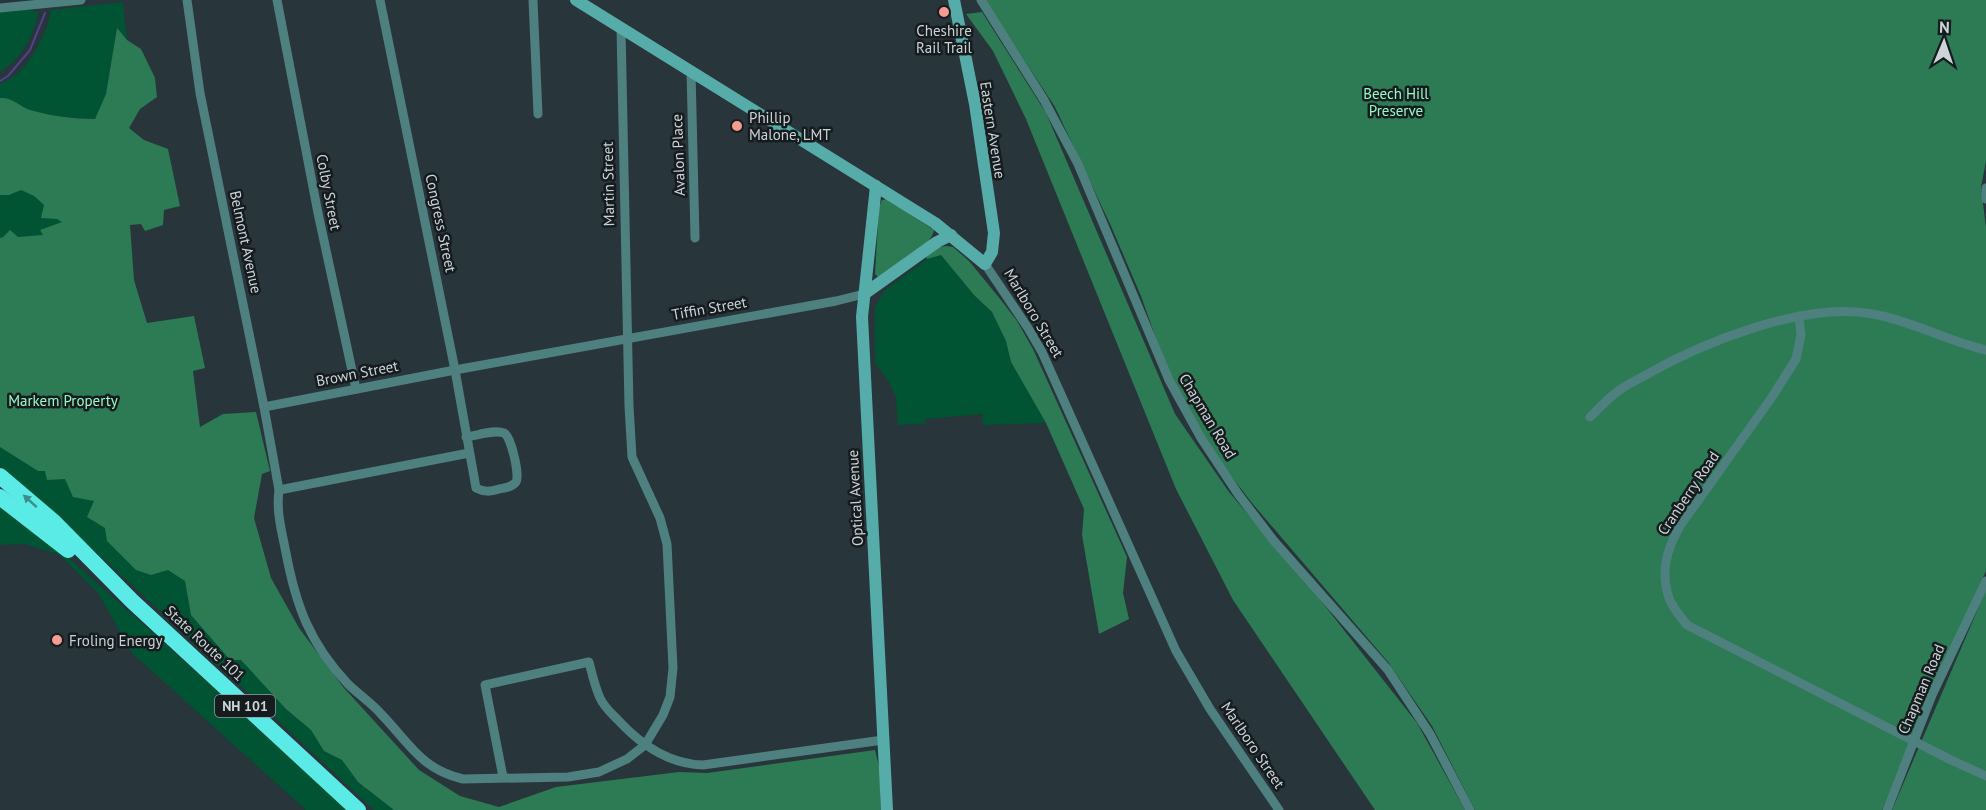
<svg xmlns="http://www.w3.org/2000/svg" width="1986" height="810" font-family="'PT Sans',sans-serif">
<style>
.green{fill:#005333}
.forest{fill:#2c7b55}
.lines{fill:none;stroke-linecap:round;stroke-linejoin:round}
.stream{stroke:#50418e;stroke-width:2}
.street{stroke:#4d807e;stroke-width:9}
.secondary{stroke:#56aca8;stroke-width:12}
.highway{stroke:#5bebe6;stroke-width:16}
.oneway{fill:#3c8e8c}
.poi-dot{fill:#f59c92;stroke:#161c1e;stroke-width:2}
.labels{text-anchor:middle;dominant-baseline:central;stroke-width:5;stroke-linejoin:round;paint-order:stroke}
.shield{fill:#161c1e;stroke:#959da0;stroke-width:1.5}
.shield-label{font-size:14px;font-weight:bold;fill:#cbd4d7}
.poi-label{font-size:15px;fill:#cbd4d7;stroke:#161c1e;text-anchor:start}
.park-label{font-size:15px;fill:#97fcc6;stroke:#161c1e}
.street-label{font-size:15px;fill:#cbd4d7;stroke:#161c1e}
</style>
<rect width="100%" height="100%" fill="#28353b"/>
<!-- green -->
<g class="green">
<path d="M123 2 127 41 117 28 106 94 95 119C74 119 51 116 30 110 19 106 12 97 0 98V84C8 80 18 74 24 67 33 57 52 23 50 10Z"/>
<path d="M30 9 31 11H39C34 34 21 60 0 72V12Z"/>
<polygon points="21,190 34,196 62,222 46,229 51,245 0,241 0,195 9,195"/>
<polygon points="941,255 974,295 992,312 1006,341 1011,362 1046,423 983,425 982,414 925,419 925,424 898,425 896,397 888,380 875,363 875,307 884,291 927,259"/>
<polygon points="0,430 94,501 105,528 151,575 168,570 185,581 191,615 230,660 241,660 286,709 311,730 324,751 342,760 358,782 394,810 374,810 133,586 0,466"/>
<polygon points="0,506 62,552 170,648 347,810 306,810 132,653 98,593 60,555 25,544 0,545"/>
</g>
<!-- forest -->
<g class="forest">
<polygon points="985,0 1986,0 1986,161 1981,187 1986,228 1986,571 1923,709 1882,810 1475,810 1432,726 1388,662 1252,503 1214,454 1169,375 1141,296 1111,226 1055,107"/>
<polygon points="982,12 1046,113 1175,414 1229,492 1318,597 1417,723 1465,810 1375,810 1233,600 1176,489 1026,119 993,51 966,14"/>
<path d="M117 28 127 40 141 49 155 78 157 97 140 109 129 128 144 140 168 149 180 206 164 210 163 225 145 231 141 224 130 225 134 280 147 323 194 316 205 368 193 371 200 427 223 414 256 412 270 471 262 474 254 518 271 578 299 628 344 688 419 770 460 796 499 807 556 787 679 772 707 773 875 750 880 771 881 810H394L358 782 342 760 324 751 311 730 286 709 241 660H230L191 615 185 581 168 570 151 575 136 570 107 541 105 528 87 517 94 501 73 497 65 479 47 480 45 471H38L0 447V238L3 237 10 230 18 237 43 235 40 230 62 222 57 219 41 218 44 205 34 196 21 190 9 195H0V98C12 97 19 106 30 110 51 116 74 119 95 119L106 94Z"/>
<path d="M887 199 934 230C931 248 893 267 878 277L875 274 879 208 882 200Z"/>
<polygon points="947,246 953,247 969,261 1001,300 1017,321 1033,349 1127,557 1123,593 1129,619 1099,634 1082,535 1084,509 1046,423 1011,362 1006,341 992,312 974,295 941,255 927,259 926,256 939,247"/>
<polygon points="1986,590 1986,810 1892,810"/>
</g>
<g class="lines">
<!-- stream -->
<polyline class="stream" points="0,81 8,76 30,50 45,13"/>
<!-- street -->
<g class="street">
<path d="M187 0 200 93 264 407 279 490C276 512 282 532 286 553 296 606 310 644 348 684 359 695 372 703 382 715 410 744 421 769 463 779L568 777 599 772 627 759 645 745 663 715 670 697 673 668 667 544 660 518 632 457 629 406 621 29"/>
<polyline points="277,0 318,213 356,389"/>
<path d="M380 0 455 370 476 488C484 492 490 492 499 489 505 488 512 487 516 482 520 475 511 436 504 433 494 429 476 436 466 437"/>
<polyline points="533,0 538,114"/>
<polyline points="981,0 1044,100 1078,164 1169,380 1201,438 1238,494 1274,541 1388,670 1430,734 1470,810"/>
<polyline points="0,8 81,0"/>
<polyline points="691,71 695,238"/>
<polyline points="1986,188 1986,199"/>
<polyline points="985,264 1028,328 1042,352 1176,651 1210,709 1279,810"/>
<path d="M1799 316 1801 335 1796 359 1772 397 1680 526C1667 549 1660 571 1669 598 1672 607 1681 617 1687 625L1951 760 1986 776"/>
<polyline points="264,407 455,370 836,301 864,294"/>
<path d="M1590 417C1599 409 1607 399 1617 392 1625 385 1635 381 1644 376 1703 342 1805 301 1873 314 1912 321 1947 341 1986 350"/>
<polyline points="279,490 469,453"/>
<path d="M503 777 485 685 589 662C592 674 595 687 600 698 604 707 611 713 618 720 641 745 668 764 703 765L883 740"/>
<polyline points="1887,810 1932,695 1986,581"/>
</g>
<!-- secondary -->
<g class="secondary">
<polyline points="576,0 935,223 985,264 992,252 994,233 975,104 954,0"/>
<polyline points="876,186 862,317 887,810"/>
<polyline points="864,294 937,242 951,235"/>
</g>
<!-- highway -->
<g class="highway">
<polyline points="0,476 54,522 132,601 358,810"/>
<polyline points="0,497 68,550"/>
</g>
</g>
<!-- one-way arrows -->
<defs><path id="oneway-solid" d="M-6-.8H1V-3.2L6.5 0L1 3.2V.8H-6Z" transform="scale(1.5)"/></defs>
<use class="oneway" href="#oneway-solid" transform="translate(30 501) rotate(-138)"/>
<!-- markers -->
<g class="poi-dot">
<circle cx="944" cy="12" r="6"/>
<circle cx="737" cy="126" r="6"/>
<circle cx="57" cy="640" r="6"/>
</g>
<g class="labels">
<!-- shield labels -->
<rect class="shield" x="215" y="695" width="60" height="22" rx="4.5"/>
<g class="shield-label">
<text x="245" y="706">NH 101</text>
</g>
<!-- poi labels -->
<g class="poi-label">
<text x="944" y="30" text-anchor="middle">Cheshire<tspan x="944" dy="17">Rail Trail</tspan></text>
<text x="749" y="117">Phillip<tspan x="749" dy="17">Malone, LMT</tspan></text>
<text x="69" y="640">Froling Energy</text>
</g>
<!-- park labels -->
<g class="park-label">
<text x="1396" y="93">Beech Hill<tspan x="1396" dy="17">Preserve</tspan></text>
<text x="63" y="400">Markem Property</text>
</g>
<!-- street labels -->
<g class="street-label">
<text transform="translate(993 130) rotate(81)">Eastern Avenue</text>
<text transform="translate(678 155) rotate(-92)">Avalon Place</text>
<text transform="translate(608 184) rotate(-91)">Martin Street</text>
<text transform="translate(329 192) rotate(79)">Colby Street</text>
<text transform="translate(441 223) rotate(78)">Congress Street</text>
<text transform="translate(246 242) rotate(78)">Belmont Avenue</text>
<text transform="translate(709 308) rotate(-10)">Tiffin Street</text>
<text transform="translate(1034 313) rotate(59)">Marlboro Street</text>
<text transform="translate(357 373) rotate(-11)">Brown Street</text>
<text transform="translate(1208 416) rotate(59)">Chapman Road</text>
<text transform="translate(1688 493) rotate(-56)">Cranberry Road</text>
<text transform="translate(855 498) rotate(-93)">Optical Avenue</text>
<text transform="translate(205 643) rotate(43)">State Route 101</text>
<text transform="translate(1921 689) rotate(-67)">Chapman Road</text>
<text transform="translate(1253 745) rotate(56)">Marlboro Street</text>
</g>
</g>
<!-- north arrow -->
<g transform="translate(1944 42) rotate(2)" stroke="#161c1e" stroke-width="4.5" paint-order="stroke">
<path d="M0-4.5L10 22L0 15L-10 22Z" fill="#cbd4d7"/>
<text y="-9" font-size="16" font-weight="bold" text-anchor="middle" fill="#cbd4d7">N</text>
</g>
</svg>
